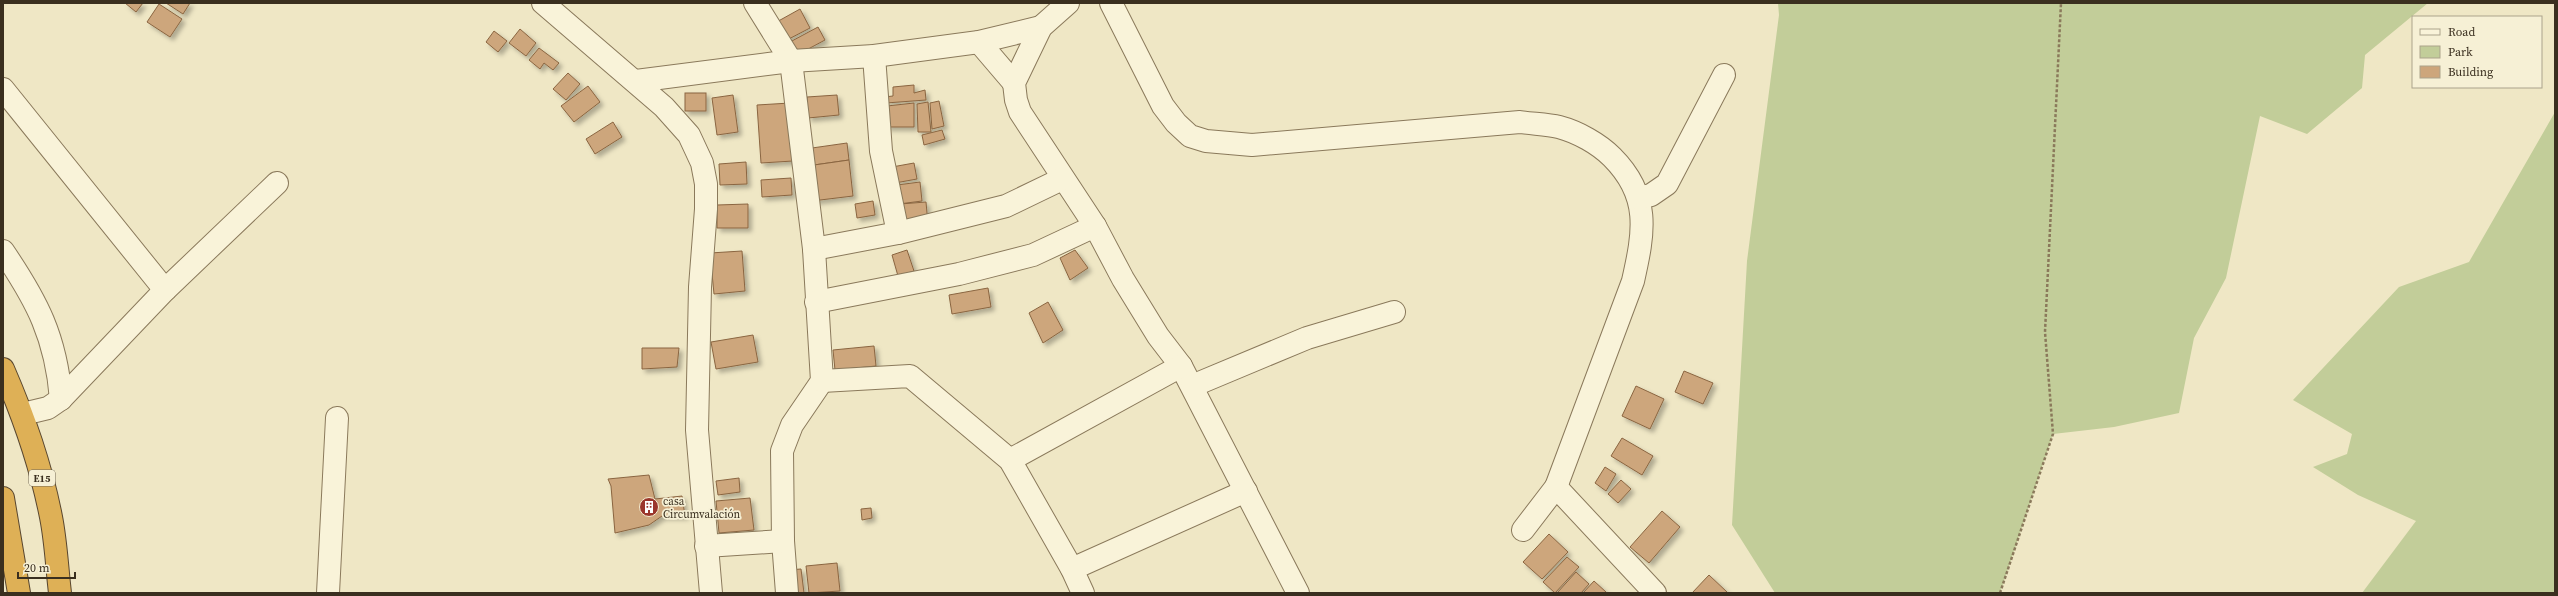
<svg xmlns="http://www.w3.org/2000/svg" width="2558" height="596" font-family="'Source Serif 4',serif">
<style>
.green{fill:#c2cd99}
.building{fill:#cda67b;stroke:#8a6541;filter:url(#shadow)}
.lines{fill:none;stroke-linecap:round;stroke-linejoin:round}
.minor-casing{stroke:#8a795b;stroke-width:24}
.highway-casing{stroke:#58462f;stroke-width:24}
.path{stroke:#8a795b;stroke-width:2.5;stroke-dasharray:3 2;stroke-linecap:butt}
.minor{stroke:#f9f3d9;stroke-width:22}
.highway{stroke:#deb056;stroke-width:22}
.labels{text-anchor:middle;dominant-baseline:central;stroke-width:3.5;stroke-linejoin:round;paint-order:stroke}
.shield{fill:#f6f0d5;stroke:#726956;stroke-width:1}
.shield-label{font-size:10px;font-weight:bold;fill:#3a2f1f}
.poi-label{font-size:11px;fill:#3a2f1f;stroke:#f6f0d5;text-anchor:start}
</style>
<defs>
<filter id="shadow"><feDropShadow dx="3.5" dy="3.5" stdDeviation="2" flood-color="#0004"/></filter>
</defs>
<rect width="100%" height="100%" fill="#efe7c5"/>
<!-- green -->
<g class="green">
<polygon points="1778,3 2428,3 2365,55 2362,88 2307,134 2260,116 2226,278 2194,338 2179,413 2114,427 2053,434 2000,593 1775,593 1732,525 1747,261 1779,15"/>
<polygon points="2555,112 2555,593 2362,593 2416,521 2358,495 2313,467 2347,454 2352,434 2293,400 2399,287 2469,262"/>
</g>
<!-- building -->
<g class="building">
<polygon points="125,3 143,3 136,12"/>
<polygon points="166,3 190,3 183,14"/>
<polygon points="159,4 182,19 170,37 147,22"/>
<polygon points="800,9 810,28 783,42 773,24"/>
<polygon points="818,27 825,40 797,55 790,42"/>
<polygon points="520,29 536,43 526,56 509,43"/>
<polygon points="494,31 507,41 498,52 486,42"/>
<polygon points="539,48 559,63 553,70 544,63 540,69 529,60"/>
<polygon points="568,73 580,84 566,100 553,89"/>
<polygon points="914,85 914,93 925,90 926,100 886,103 884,97 893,96 893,87"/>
<polygon points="588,86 600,102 574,122 561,106"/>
<rect x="685" y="93" width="21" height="18"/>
<polygon points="733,95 738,132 717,135 712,98"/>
<polygon points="837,95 839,115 808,118 807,97"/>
<polygon points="939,101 944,126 932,129 930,103"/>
<polygon points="928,102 931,132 918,132 917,104"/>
<polygon points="790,103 793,161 761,163 757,105"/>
<polygon points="914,103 914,127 886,127 887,106"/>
<polygon points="613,122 622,137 595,154 586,139"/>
<polygon points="942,130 945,139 924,145 922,135"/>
<polygon points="847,143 849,160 807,166 805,149"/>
<polygon points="849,160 853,196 812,201 807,166"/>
<polygon points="746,162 747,184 720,185 719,164"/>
<polygon points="914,163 917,179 895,183 892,167"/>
<polygon points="791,178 792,195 762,197 761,180"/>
<polygon points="920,182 922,201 899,204 897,185"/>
<polygon points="873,201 875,215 857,218 855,204"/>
<polygon points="926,202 928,224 903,227 900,204"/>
<polygon points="748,204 748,228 717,228 717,205"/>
<polygon points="907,250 914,271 898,276 892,255"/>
<polygon points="1075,250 1088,268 1070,280 1060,258"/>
<polygon points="742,251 745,291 714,294 710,253"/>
<polygon points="988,288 991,307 952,314 949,295"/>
<polygon points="1048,302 1063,330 1043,343 1029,313"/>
<polygon points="753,335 758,362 716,369 711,342"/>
<polygon points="874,346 876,366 835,370 833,350"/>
<polygon points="642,348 679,348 677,367 642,369"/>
<polygon points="1684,371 1713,383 1703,404 1675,392"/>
<polygon points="1636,386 1664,399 1650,429 1622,416"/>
<polygon points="1622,438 1653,456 1642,475 1611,456"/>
<polygon points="1605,467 1616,474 1606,491 1595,483"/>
<polygon points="649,475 655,499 682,496 685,516 662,516 649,525 615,533 611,486 608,479"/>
<polygon points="739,478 740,492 718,495 716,481"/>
<polygon points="1621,480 1631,489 1618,503 1608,494"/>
<polygon points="750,498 754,530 719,533 716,501"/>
<polygon points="871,508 872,518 862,520 861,509"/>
<polygon points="1662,511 1680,527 1649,563 1630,547"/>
<polygon points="1549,534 1568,552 1542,579 1523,562"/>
<polygon points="1567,557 1579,567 1555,593 1543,582"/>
<polygon points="837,563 840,591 809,593 806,566"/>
<polygon points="801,569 804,593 791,593 788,570"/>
<polygon points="1576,572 1589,584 1581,593 1557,593"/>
<polygon points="1709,575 1727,592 1727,593 1692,593"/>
<polygon points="1594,581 1606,592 1605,593 1583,593"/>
</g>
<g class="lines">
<defs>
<g id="minor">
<polyline points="543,3 664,107 689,135 702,163 706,184 706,209 700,287 697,430 711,593"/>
<polyline points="755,3 791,61 814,249 822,381 792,425 782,451 783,541 787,593"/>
<polyline points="1068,3 1041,27 1014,83 1016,100 1020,112 1095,226 1123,279 1158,336 1181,366 1298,593"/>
<path d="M1111 3 1163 106 1176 123 1190 136 1206 141 1252 145 1520 122C1533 124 1547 124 1559 127 1578 132 1599 144 1612 157 1651 196 1644 232 1633 281L1556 487"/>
<polyline points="979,42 1014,83"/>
<polyline points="874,56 881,151 898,233"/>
<polyline points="636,81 791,61 874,56 979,42 1041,27"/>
<polyline points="3,89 165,290"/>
<polyline points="1639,198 1651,195 1667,184 1724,75"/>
<polyline points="814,249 898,233 1006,206 1062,179"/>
<path d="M3 251C37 301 56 337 61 399"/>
<polyline points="816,302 959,274 1033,255 1095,226"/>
<polyline points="822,381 910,376 1010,460 1072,569 1083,593"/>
<polyline points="1192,386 1307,338 1394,312"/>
<polyline points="23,414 48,408 61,399 165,290 277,183"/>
<polyline points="1010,460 1181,366"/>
<polyline points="1523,530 1556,487 1655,593"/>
<polyline points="706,546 783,541"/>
<polyline points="1072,569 1246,491"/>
<polyline points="328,593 337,418"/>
</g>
<g id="highway">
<path d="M3 369C24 417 41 466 51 517 56 542 57 568 60 593"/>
<polyline points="3,498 19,593"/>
</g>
</defs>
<!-- minor casing -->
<use href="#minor" class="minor-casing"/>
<!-- highway casing -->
<use href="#highway" class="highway-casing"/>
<!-- path -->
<polyline class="path" points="2000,593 2053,434 2045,332 2061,3"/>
<!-- minor -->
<use href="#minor" class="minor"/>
<!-- highway -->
<use href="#highway" class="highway"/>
</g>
<!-- icons -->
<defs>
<symbol id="building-disc" viewBox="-11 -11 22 22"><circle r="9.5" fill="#9a352b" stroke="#f6f0d5"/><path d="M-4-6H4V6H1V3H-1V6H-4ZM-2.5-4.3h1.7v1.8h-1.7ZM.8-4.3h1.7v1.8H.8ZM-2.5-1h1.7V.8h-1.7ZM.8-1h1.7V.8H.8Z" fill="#fff"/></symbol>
</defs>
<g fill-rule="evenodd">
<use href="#building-disc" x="638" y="496" width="22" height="22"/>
</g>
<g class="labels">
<!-- shield labels -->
<rect class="shield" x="29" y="470" width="26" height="16" rx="3"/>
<g class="shield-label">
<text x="42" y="478">E15</text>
</g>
<!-- poi labels -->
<g class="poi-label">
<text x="663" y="501">casa<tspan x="663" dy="13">Circumvalación</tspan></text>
</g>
</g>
<!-- border -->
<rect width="2558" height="596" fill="none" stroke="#3a2f1f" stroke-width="8"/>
<!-- legend -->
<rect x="2412" y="16" width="130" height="72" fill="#f6f0d5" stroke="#aba38c"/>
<rect x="2420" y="29" width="20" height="6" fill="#f9f3d9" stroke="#aba38c"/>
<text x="2448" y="36" font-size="12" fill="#3a2f1f">Road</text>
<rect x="2420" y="46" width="20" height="12" fill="#c2cd99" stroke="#aba38c"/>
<text x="2448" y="56" font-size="12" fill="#3a2f1f">Park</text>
<rect x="2420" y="66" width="20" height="12" fill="#cda67b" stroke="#aba38c"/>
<text x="2448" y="76" font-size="12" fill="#3a2f1f">Building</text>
<!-- scale -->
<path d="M18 572v6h57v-6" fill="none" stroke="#3a2f1f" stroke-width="2"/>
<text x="24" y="572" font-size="12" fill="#3a2f1f" stroke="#f6f0d5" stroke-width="3" paint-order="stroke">20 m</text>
</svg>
